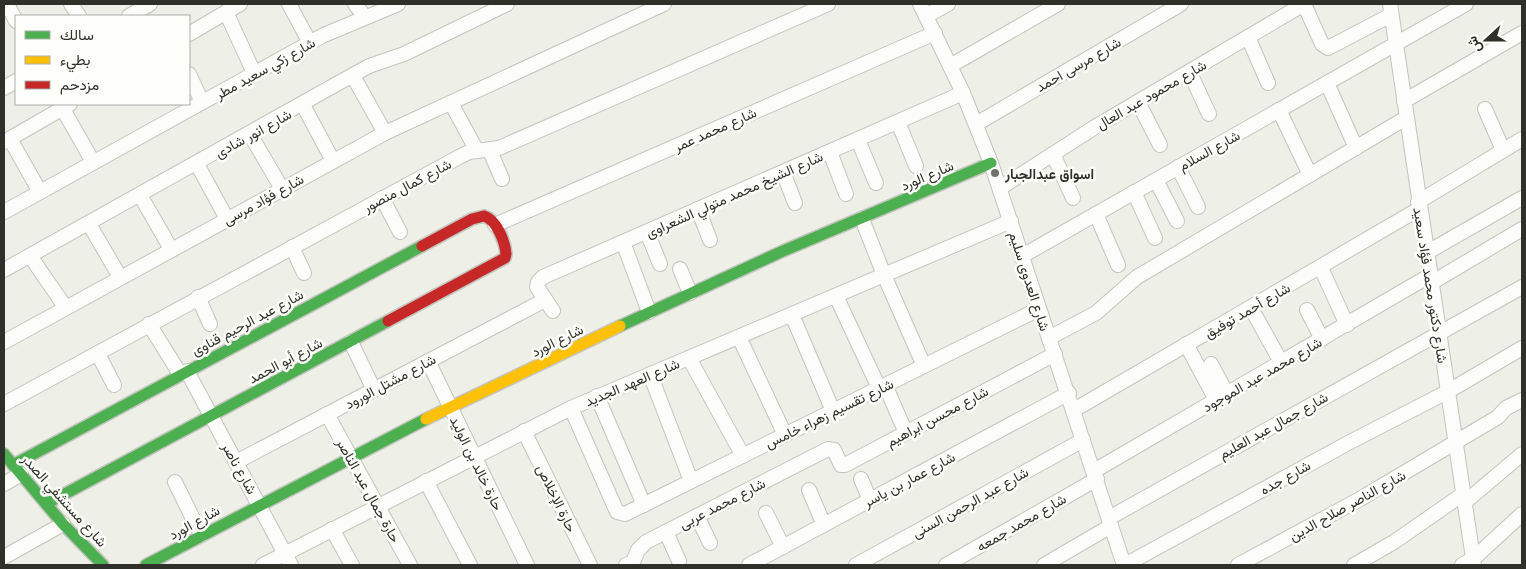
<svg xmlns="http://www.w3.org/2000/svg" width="1526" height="569" font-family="Lato,Vazirmatn,sans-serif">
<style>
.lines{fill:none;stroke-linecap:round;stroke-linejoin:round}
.street-casing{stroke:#c3c4bd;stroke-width:16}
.fast-casing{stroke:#c3c4bd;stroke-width:14}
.slow-casing{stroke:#c3c4bd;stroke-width:14}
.jam-casing{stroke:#c3c4bd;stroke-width:14}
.street{stroke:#fcfdfb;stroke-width:14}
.fast{stroke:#4caf50;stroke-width:11}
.slow{stroke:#ffc107;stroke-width:11}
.jam{stroke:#c62828;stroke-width:11}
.poi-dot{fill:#72736c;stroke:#fefffb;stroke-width:2}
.labels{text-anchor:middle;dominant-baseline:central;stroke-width:5;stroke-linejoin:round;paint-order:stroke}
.street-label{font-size:14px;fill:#2f302a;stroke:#fefffb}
.poi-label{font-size:14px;font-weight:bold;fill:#2f302a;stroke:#fefffb;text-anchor:start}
</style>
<rect width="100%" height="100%" fill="#eeefe6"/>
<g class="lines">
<defs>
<g id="street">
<polyline points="7,4 16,21"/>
<polyline points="71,4 79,16"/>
<polyline points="289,4 310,43"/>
<polyline points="355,4 365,17"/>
<polyline points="920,4 963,93 991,163 1124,565"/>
<polyline points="1304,4 1322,44 1328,48 1391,15"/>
<polyline points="1390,4 1474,565"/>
<polyline points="226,12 254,73"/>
<polyline points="129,16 150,4"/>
<polyline points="926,16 948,4"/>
<polyline points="189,34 240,4"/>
<polyline points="1248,37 1268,83"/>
<polyline points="950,66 1058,4"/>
<polyline points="1190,73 1209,114"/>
<polyline points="189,74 202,102"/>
<polyline points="353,76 385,133"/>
<polyline points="1327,83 1356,148"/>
<polyline points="4,88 16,81"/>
<polyline points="1404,101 1522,33"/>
<polyline points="1138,102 1160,145"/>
<polyline points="451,103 477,151"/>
<polyline points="60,104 93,162"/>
<polyline points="303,105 333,161"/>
<polyline points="1485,109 1503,150"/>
<polyline points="1279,110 1310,175"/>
<polyline points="898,122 916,166"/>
<polyline points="976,124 1181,4"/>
<polyline points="250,134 282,189"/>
<polyline points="10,139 40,192"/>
<polyline points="858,140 876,183"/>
<polyline points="4,142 70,104"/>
<polyline points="490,151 502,179"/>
<polyline points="830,152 846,194"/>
<polyline points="1053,154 1073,198"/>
<polyline points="197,164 227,219"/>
<polyline points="1178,167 1198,207"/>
<polyline points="783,172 795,203"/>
<polyline points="1156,180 1177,221"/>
<polyline points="1000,188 1095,127 1304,4"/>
<polyline points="1134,192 1155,238"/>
<polyline points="140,195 171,249"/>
<polyline points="382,198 400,232"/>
<polyline points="1418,202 1522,139"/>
<polyline points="698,209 710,240"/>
<polyline points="4,212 324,35 398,4"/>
<polyline points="1096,214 1118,265"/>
<polyline points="862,219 884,275 924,366"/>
<polyline points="89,224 120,277"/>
<polyline points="495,225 935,33"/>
<polyline points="647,232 660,264"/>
<polyline points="623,242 649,312"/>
<polyline points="292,247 304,273"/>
<polyline points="1426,253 1522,198"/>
<polyline points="30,256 66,308"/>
<polyline points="1022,256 1466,4"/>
<polyline points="1321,268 1347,325"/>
<polyline points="680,269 690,293"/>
<polyline points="4,270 369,66 404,54 507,4"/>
<polyline points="1431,283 1522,229"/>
<polyline points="836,296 879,388"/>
<polyline points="198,297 210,324"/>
<polyline points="1251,308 1281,362"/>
<polyline points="1307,310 1322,339"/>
<polyline points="553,311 537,287 538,282 543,277 963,93"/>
<polyline points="792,315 833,411"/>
<polyline points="149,324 180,374"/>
<polyline points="739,337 785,435"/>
<polyline points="1049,338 1096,313 1137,277 1406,118"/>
<polyline points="4,342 385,133 664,4"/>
<polyline points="351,342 374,390"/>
<polyline points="1186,344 1216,400"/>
<polyline points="98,354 114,385"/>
<polyline points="689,358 743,456"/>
<polyline points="428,361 527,565"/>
<polyline points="1211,364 1227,394"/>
<polyline points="187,371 291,565"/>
<polyline points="650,374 691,481"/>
<polyline points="885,385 906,433"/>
<polyline points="597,396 644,505"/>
<polyline points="4,404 459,157 469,152 499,148 828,4"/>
<polyline points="571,408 617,512 625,514 1039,309"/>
<polyline points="1074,410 1419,209"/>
<polyline points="327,414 410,565"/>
<polyline points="524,431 590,565"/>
<polyline points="236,462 545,300"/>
<polyline points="1094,471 1429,276"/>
<polyline points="861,479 870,500"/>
<polyline points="426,481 470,565"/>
<polyline points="175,482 201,535"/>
<polyline points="4,484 21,474"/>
<polyline points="809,490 824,525"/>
<polyline points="1464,503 1522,454"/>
<polyline points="766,513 783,547"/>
<polyline points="697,516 710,543"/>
<polyline points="1109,518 1522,287"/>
<polyline points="332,529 352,565"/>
<polyline points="666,532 679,561"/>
<polyline points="4,557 63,524"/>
<polyline points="263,565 571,408 1011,221"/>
<polyline points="626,565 633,562 638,550 646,542 828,449 834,450 841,465 845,465 1055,354"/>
<polyline points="749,565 1069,393"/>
<polyline points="856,565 1083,440"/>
<polyline points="946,565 1097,479"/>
<polyline points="1044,565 1111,526"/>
<polyline points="1125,565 1350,442 1447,392 1522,348"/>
<polyline points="1238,565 1360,499 1498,417 1506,408 1522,400"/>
<polyline points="1354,565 1394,542 1463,494"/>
<polyline points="1462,565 1473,559 1522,514"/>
</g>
<g id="fast">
<polyline points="620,326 783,251 991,163"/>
<polyline points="4,454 63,524 103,565"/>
<polyline points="13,465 422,246"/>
<polyline points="46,504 388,321"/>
<polyline points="146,565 426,419"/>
</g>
<polyline id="slow" points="426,419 620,326"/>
<path id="jam" d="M388 321 505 258 506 254C505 242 497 220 484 216L472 219 422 246"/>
</defs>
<!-- street casing -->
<use href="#street" class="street-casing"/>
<!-- fast casing -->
<use href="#fast" class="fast-casing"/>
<!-- slow casing -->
<use href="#slow" class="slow-casing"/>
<!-- jam casing -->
<use href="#jam" class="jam-casing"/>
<!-- street -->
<use href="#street" class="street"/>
<!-- fast -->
<use href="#fast" class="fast"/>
<!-- slow -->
<use href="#slow" class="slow"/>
<!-- jam -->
<use href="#jam" class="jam"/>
</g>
<!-- markers -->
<circle class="poi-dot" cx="995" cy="173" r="5"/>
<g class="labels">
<!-- street labels -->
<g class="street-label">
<text transform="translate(1078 64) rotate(-30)">شارع مرسى احمد</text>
<text transform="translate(265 68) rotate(-29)">شارع زكي سعيد مطر</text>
<text transform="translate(1151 94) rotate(-30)">شارع محمود عبد العال</text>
<text transform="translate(715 129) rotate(-24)">شارع محمد عمر</text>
<text transform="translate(253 133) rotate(-29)">شارع انور شادى</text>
<text transform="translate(1209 150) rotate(-29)">شارع السلام</text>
<text transform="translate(927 175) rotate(-23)">شارع الورد</text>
<text transform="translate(407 185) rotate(-28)">شارع كمال منصور</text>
<text transform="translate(734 194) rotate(-24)">شارع الشيخ محمد متولي الشعراوى</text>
<text transform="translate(263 199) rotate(-29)">شارع فؤاد مرسى</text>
<text transform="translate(1030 281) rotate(72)">شارع العدوى سليم</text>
<text transform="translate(1431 285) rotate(81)">شارع دكتور محمد فؤاد سعيد</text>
<text transform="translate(1247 310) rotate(-30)">شارع أحمد توفيق</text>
<text transform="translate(247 322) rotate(-28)">شارع عبد الرحيم قناوى</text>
<text transform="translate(557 340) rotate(-26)">شارع الورد</text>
<text transform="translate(285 360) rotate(-28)">شارع أبو الحمد</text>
<text transform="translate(1262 374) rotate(-30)">شارع محمد عبد الموجود</text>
<text transform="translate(390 381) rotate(-28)">شارع مشتل الورود</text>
<text transform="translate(632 382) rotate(-23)">شارع العهد الجديد</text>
<text transform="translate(829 413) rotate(-26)">شارع تقسيم زهراء خامس</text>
<text transform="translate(937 416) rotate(-28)">شارع محسن ابراهيم</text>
<text transform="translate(1273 425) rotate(-29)">شارع جمال عبد العليم</text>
<text transform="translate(477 463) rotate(64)">حارة خالد بن الوليد</text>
<text transform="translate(240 468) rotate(61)">شارع ناصر</text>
<text transform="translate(1285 477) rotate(-29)">شارع جده</text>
<text transform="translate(909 479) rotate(-28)">شارع عمار بن ياسر</text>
<text transform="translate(369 490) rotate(61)">حارة جمال عبد الناصر</text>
<text transform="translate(557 498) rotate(64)">حارة الإخلاص</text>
<text transform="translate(65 500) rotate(48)">شارع مستشفي الصدر</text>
<text transform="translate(970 502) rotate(-29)">شارع عبد الرحمن السنى</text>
<text transform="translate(722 503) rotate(-27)">شارع محمد عربى</text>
<text transform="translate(1347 505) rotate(-29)">شارع الناصر صلاح الدين</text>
<text transform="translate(194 522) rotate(-29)">شارع الورد</text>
<text transform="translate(1021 522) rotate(-30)">شارع محمد جمعه</text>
</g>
<!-- poi labels -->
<g class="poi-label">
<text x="1005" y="173">اسواق عبدالجبار</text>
</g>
</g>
<!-- border -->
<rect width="1526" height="569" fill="none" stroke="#2f302a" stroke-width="10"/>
<!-- legend -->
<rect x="15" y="15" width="175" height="90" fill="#fefffb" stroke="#abaca7"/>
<rect x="25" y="31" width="25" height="8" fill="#4caf50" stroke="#abaca7"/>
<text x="60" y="40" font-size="15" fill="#2f302a">سالك</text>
<rect x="25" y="56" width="25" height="8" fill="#ffc107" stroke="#abaca7"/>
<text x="60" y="65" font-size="15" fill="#2f302a">بطيء</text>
<rect x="25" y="81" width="25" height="8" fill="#c62828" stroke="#abaca7"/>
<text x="60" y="90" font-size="15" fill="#2f302a">مزدحم</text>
<!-- north arrow -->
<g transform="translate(1486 40) rotate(249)" stroke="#fefffb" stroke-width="4" paint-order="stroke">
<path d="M0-4L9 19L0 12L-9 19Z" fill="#2f302a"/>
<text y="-8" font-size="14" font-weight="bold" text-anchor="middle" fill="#2f302a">ش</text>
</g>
</svg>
